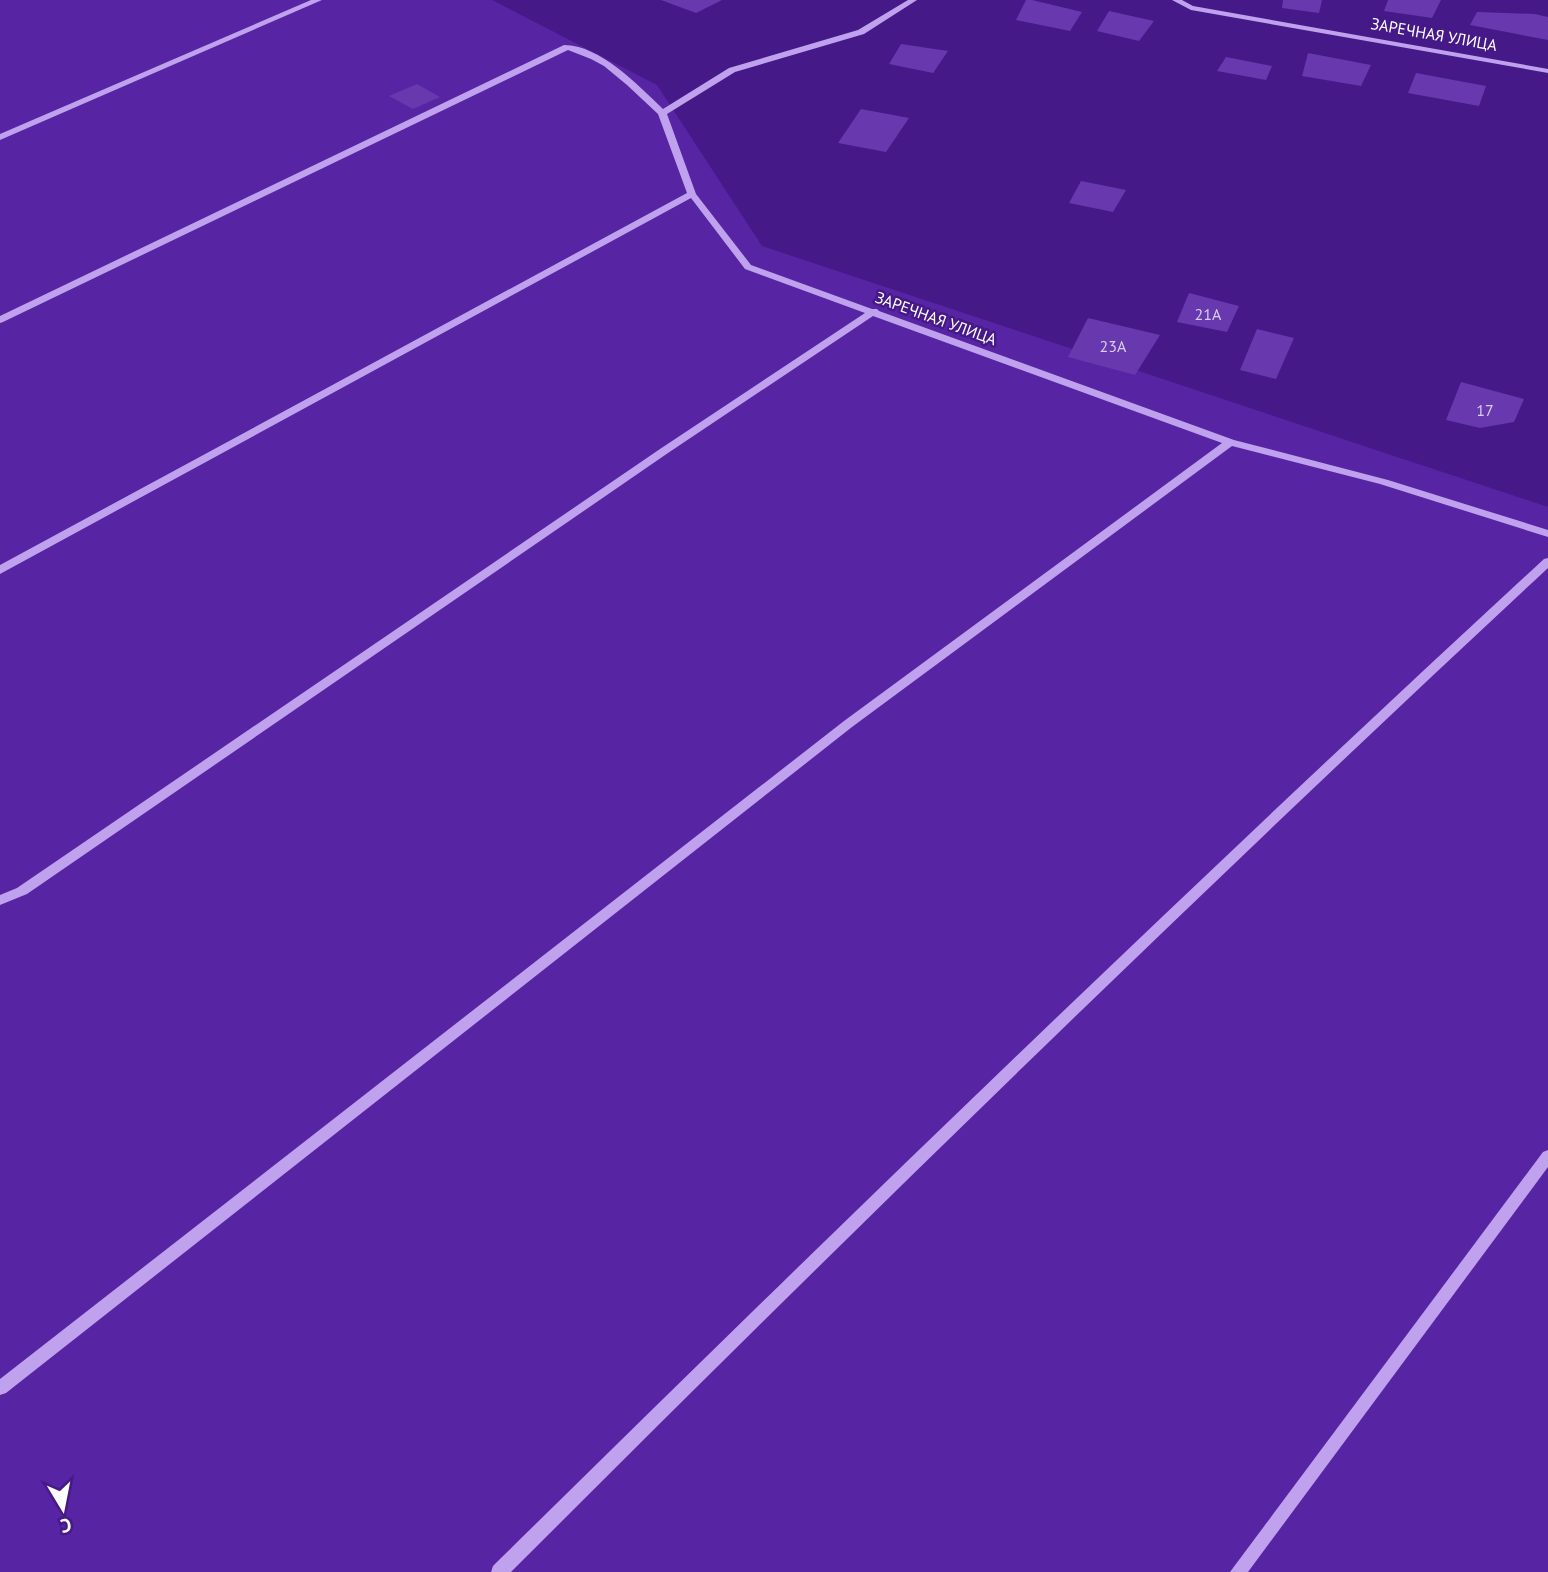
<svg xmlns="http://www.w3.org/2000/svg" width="1548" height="1572" font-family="'PT Sans',sans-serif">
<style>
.green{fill:#5724a3}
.building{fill:#6738ae}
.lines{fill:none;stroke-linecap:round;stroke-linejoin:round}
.minor{fill:#bfa1ed;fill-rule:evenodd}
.labels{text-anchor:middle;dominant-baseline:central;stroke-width:5;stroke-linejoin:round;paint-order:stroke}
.far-street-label{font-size:16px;fill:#fff;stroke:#461988}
.number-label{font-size:16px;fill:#d9cdeb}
</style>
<rect width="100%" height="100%" fill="#461988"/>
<!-- green -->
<polygon class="green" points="0,0 492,0 657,85 762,246 1548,507 1548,1572 0,1572"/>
<!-- building -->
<g class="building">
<polygon points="661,0 722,0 696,13"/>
<polygon points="1026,0 1032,0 1082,12 1070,31 1016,20"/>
<polygon points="1283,0 1322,0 1319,13 1282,8"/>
<polygon points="1388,0 1441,0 1432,18 1384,11"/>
<polygon points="1109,11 1154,21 1139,41 1097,31"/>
<polygon points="1477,12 1535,14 1548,17 1548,40 1470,25"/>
<polygon points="901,44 948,51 933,73 889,64"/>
<polygon points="1308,53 1371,65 1361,86 1302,76"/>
<polygon points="1226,57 1272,66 1266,80 1217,71"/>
<polygon points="1416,73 1486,86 1479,106 1408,93"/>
<polygon points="417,84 440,97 413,109 389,96"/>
<polygon points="861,109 909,118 886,152 838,143"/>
<polygon points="1081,181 1126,190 1113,212 1069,203"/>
<polygon points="1189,293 1239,306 1227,332 1177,322"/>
<polygon points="1088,318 1160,335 1135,375 1068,357"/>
<polygon points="1257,329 1294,338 1276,379 1240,370"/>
<polygon points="1461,382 1524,399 1514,422 1480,428 1446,420"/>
</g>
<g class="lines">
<!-- minor -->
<g class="minor">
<polygon points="311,0 322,0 0,140 0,134"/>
<path d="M908 0H917L864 34 735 72 667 114 696 194 751 265 872 309H877L879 311 1234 440 1388 480 1548 530V537L1380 484 1232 446 852 727 6 1393 0 1395V1379L844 721 1222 443 873 316 668 453 27 894 0 905V895L17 888 660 449 865 313 745 269 691 198 0 574V565L687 193 658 114 627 85 604 66 591 59 568 50 3 322 0 323V316L564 45C600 45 638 85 663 109L729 68 858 30Z"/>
<polygon points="1172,0 1182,0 1193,6 1548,69 1548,73 1191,10"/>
<path d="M1548 558V568C1195 896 851 1232 511 1572H491L493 1566C839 1225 1187 888 1544 559Z"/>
<polygon points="1548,1150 1548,1167 1248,1572 1230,1572 1543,1152"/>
</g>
</g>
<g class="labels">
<!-- far-street labels -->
<g class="far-street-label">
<text transform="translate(1434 34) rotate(10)">ЗАРЕЧНАЯ УЛИЦА</text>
<text transform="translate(936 318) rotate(20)">ЗАРЕЧНАЯ УЛИЦА</text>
</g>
<!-- number labels -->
<g class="number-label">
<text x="1208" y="314">21А</text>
<text x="1113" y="346">23А</text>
<text x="1485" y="410">17</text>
</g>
</g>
<!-- north arrow -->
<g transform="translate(63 1509) rotate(170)" stroke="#461988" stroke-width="5" paint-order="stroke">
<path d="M0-5L12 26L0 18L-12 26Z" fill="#ffffff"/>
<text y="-10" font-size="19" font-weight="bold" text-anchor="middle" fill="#ffffff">С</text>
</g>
</svg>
